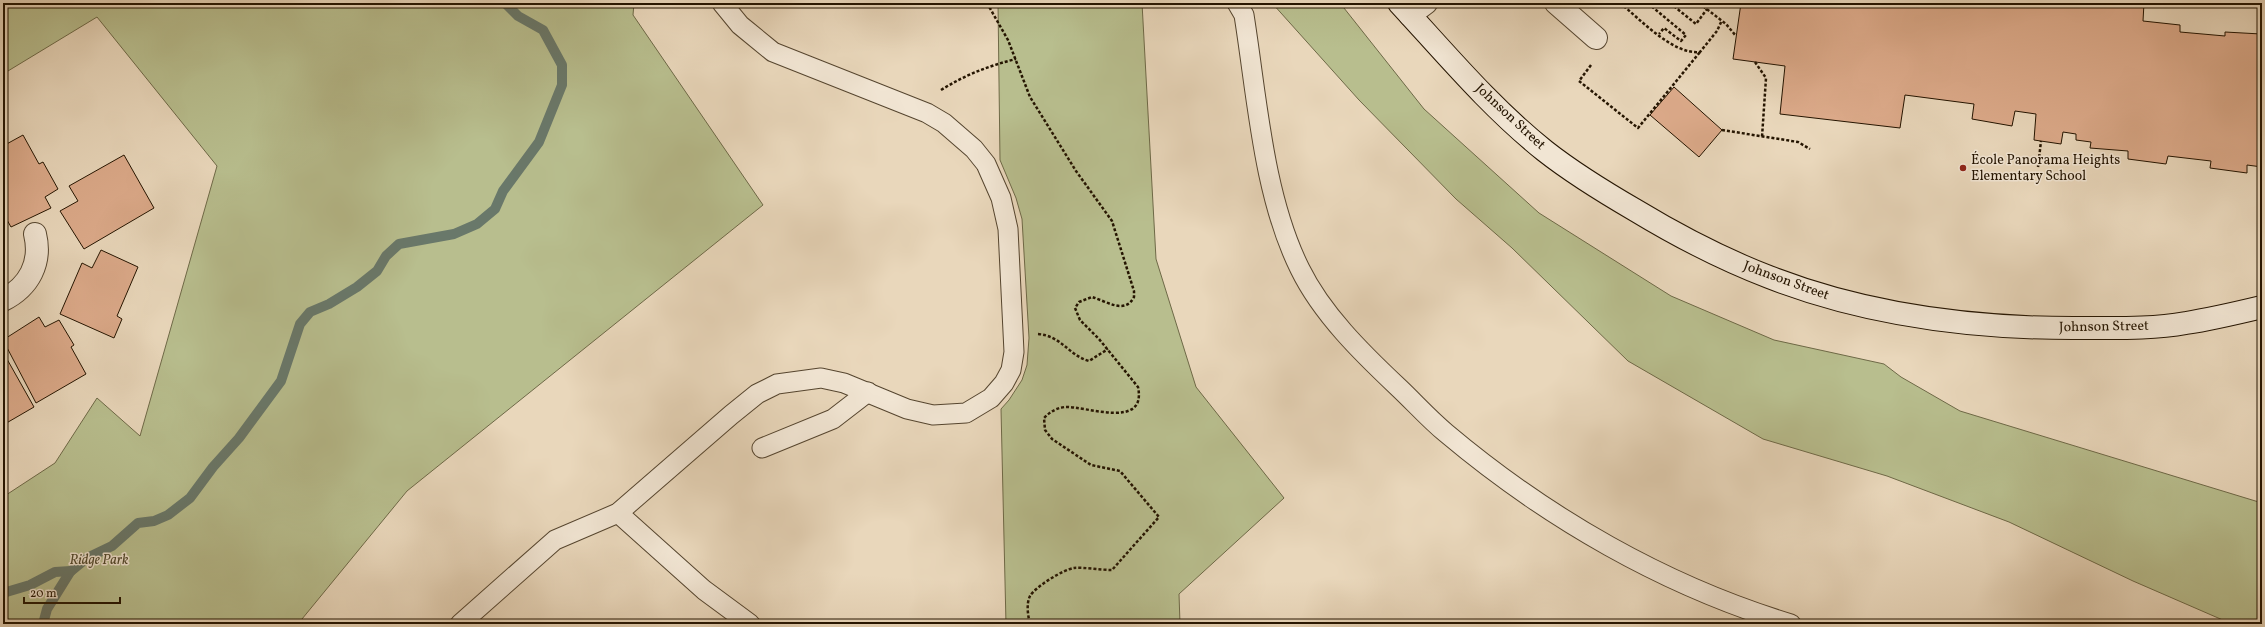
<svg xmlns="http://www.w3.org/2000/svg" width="2265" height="627" font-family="Vollkorn,serif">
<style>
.green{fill:#b8be8e;stroke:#6e6947}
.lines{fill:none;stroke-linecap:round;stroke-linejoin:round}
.stream{stroke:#69786a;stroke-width:10}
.building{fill:#dcaa8a;stroke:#241400}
.lane-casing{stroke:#55452f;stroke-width:21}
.street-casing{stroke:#55452f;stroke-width:24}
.secondary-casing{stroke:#241400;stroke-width:24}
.path{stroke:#241400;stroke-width:2.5;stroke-dasharray:3 2;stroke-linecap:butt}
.lane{stroke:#f1e5d3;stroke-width:19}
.street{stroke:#f1e5d3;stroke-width:22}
.secondary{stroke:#f1e5d3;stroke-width:22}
.poi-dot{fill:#8f2418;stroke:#f1e5d3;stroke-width:1.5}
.labels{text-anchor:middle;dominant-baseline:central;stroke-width:3;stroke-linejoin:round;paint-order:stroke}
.street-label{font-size:14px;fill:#241400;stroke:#f1e5d3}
.poi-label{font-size:14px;fill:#241400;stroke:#f1e5d3;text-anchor:start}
.park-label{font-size:14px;font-style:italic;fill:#50472b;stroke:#f1e5d3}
</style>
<rect width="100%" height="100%" fill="#e9d7bb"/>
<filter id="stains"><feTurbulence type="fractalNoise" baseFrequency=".005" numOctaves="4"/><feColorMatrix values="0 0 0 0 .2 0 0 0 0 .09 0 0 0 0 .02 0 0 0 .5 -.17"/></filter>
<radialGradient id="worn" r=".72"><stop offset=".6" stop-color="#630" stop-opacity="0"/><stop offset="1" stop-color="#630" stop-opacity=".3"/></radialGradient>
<!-- green -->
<g class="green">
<polygon points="3,3 634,3 633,15 763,205 407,491 302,619 314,624 3,624 3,497 55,463 97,398 140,436 217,166 97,17 3,74"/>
<polygon points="998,3 1142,3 1156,259 1196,387 1284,498 1179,594 1180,624 1006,624 1001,409 1009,400 1022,380 1027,365 1029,338 1022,219 1016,198 1000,160"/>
<polygon points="1272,3 1340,3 1424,109 1539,213 1671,296 1774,340 1884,364 1901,377 1960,411 2262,503 2262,624 2232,624 2133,581 2009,522 1887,476 1763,439 1628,361 1512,248 1456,199 1359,100"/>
</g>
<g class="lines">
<!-- stream -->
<g class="stream">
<polyline points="3,593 30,585 55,572 71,571"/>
<polyline points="43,624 47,609 70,572 87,558 112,546 138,523 154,521 168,515 190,498 213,467 239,438 281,381 300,324 310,312 329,304 357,287 377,271 386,256 399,244 454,234 477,224 495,209 503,191 539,142 562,85 562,65 543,30 518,16 505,3"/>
</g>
</g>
<!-- building -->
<g class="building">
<polygon points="1741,3 2144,3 2143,21 2180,25 2180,32 2225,36 2225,32 2261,34 2262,167 2247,165 2247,173 2210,168 2211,161 2168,156 2166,164 2128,159 2128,151 2090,148 2091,142 2076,140 2076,134 2063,132 2061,144 2034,140 2036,114 2015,111 2012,126 1972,119 1974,104 1905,95 1900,128 1780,114 1785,66 1733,59"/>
<polygon points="1674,87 1722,130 1699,157 1650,115"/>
<polygon points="23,135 39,164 43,162 58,189 45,197 51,208 11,227 3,213 3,146"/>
<polygon points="124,155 154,208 84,249 60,211 78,201 69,186"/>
<polygon points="101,250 138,267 117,316 122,319 114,338 60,314 82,263 92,268"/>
<polygon points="39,317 45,327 59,320 74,345 71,347 86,374 36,403 3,340"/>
<polygon points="3,352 34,407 3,425"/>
</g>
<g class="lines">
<defs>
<g id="lane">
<path d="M1237 3 1244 15C1257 96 1263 195 1300 269 1322 314 1362 353 1398 387 1414 402 1429 419 1446 433 1547 518 1665 586 1791 624"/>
<polyline points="762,448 833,419 868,392"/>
<polyline points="618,513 704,590 750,624"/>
<polyline points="460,624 555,540 618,513 731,415 757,394 777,384 821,378 844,383 907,409 933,415 966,413 991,398 1004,383 1011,370 1014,352 1008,229 1001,198 986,164 974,149 944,123 927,113 773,52 740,25 722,3"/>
</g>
<g id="street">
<polyline points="1556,3 1596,38"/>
<polyline points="1410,15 1426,3"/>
<path d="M3 300C29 287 42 263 35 234"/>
</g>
<path id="secondary" d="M1399 3C1446 54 1491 108 1545 151 1573 173 1604 192 1635 210 1678 236 1722 259 1769 277 1869 316 1978 329 2084 328 2118 328 2153 329 2186 323 2212 319 2237 313 2262 307"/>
</defs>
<!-- lane casing -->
<use href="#lane" class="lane-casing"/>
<!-- street casing -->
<use href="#street" class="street-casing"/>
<!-- secondary casing -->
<use href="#secondary" class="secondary-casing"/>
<!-- path -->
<g class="path">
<path d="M987 3 1008 40 1030 97 1076 171 1112 221 1134 291V297C1125 315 1106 301 1092 297L1079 302 1075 308 1080 320 1099 339 1138 387C1147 430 1086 406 1065 407 1056 408 1050 412 1044 418L1045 430 1052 439 1091 465 1120 471 1159 517 1112 570C1100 570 1084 567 1074 568 1064 569 1035 587 1030 596 1026 604 1028 616 1030 624"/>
<path d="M1620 3C1640 19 1673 55 1700 52L1717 31 1722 20"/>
<polyline points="1652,3 1650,5 1686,35 1681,41 1664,28 1659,34"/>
<polyline points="1670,3 1696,24 1707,9"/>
<polyline points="1699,3 1726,24 1736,36"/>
<polyline points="1755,62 1766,78 1762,137"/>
<polyline points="1591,65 1579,81 1638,128 1700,52"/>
<path d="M941 90C965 75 988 66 1016 59"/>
<polyline points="1722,130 1798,142 1810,149"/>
<polyline points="2038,167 2041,141"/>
<path d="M1038 334C1062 336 1068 355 1089 361L1108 349"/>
</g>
<!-- lane -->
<use href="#lane" class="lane"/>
<!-- street -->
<use href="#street" class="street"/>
<!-- secondary -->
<use href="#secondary" class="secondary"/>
</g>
<!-- markers -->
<circle class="poi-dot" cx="1963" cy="168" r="4"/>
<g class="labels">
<!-- street labels -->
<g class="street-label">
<text transform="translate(1510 117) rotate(43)">Johnson Street</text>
<text transform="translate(1786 281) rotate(20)">Johnson Street</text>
<text transform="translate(2104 327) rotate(-1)">Johnson Street</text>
</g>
<!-- poi labels -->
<g class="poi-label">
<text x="1971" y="160">École Panorama Heights<tspan x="1971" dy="16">Elementary School</tspan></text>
</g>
<!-- park labels -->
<g class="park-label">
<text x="99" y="560">Ridge Park</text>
</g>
</g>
<!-- margin -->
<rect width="2265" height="627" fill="none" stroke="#e9d7bb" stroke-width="16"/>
<rect x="4" y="4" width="2257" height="619" fill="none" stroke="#241400" stroke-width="2"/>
<rect x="8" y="8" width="2249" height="611" fill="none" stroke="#241400"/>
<!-- scale -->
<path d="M24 597v6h96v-6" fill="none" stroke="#241400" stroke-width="2"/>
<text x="30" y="597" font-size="12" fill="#241400" stroke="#f1e5d3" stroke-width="3" paint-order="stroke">20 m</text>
<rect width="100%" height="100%" filter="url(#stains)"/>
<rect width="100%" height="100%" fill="url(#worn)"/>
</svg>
